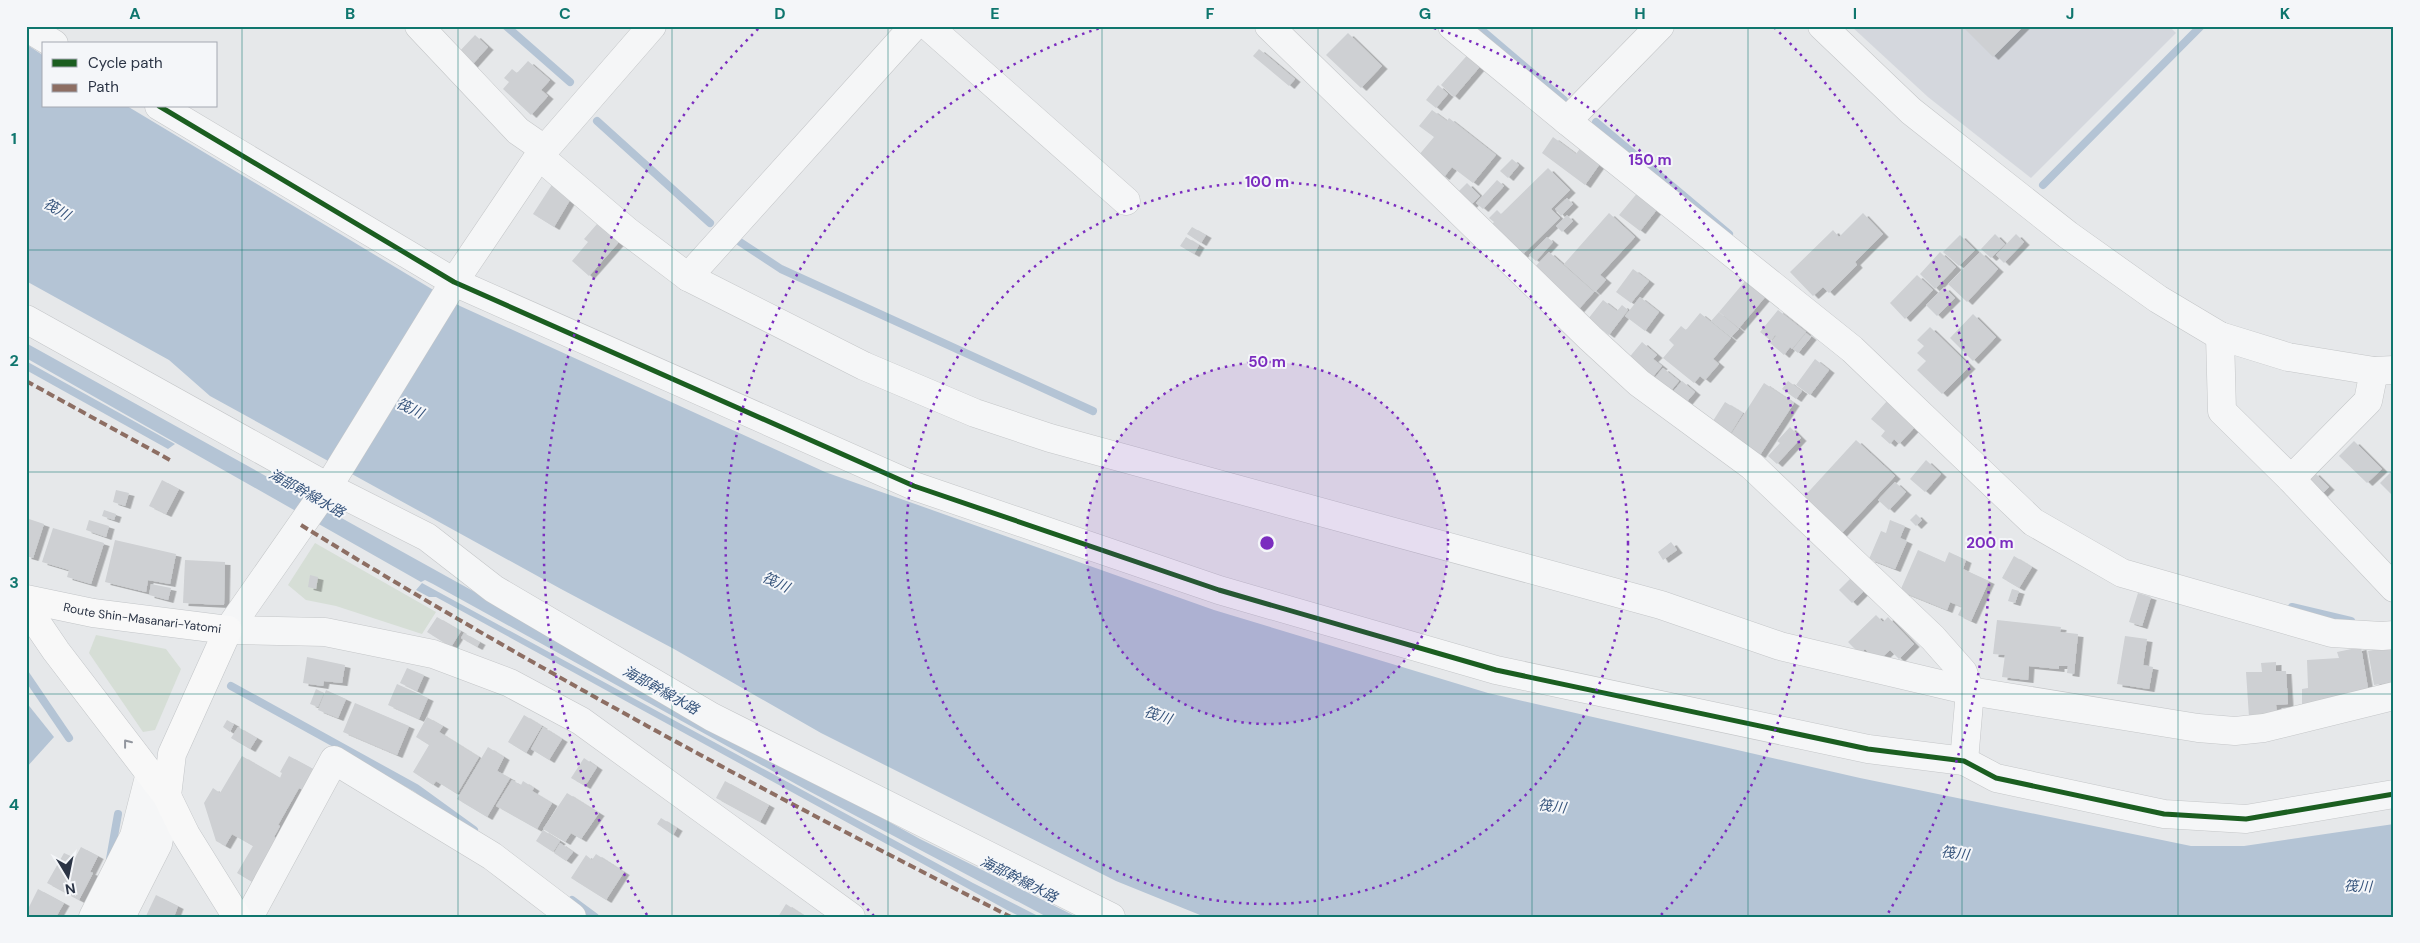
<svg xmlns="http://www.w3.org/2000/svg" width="2420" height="943" font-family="'DM Sans','Noto Sans JP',sans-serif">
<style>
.built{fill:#d4d7dd}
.green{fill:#d6ded6}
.water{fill:#b4c4d5}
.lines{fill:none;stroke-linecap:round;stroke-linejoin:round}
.stream{stroke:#b4c4d5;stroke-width:8}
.building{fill:#ced0d3;filter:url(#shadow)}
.minor-casing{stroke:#c4c6c8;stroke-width:29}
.major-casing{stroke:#c2c5c8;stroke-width:29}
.minor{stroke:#f5f6f7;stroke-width:28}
.major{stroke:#f8f8f8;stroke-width:28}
.quiet{stroke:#8d6e63;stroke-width:4;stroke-dasharray:8 4;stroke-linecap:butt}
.cycleway-casing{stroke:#f4f6f9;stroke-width:8}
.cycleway{stroke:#1b5e20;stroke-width:5}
.oneway{stroke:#92969e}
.grid{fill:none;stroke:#0f766e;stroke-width:1;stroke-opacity:0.55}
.ring{fill:none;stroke:#7b2cbf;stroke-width:2.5;stroke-dasharray:2.5 5}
.labels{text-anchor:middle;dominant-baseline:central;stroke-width:4;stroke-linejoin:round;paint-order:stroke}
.street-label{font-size:12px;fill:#2b3445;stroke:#f4f6f9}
.water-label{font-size:14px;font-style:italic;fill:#34527a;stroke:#f4f6f9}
.centre{fill:#7b2cbf;stroke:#f4f6f9;stroke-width:2.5}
.ring-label{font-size:15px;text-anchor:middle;font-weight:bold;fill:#7b2cbf;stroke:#f4f6f9;stroke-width:4;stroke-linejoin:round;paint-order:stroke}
.neatline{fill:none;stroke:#0f766e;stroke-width:2}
.grid-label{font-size:16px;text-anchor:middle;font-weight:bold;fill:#0f766e}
</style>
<defs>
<filter id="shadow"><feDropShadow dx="5.5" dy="3" stdDeviation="0" flood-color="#0004"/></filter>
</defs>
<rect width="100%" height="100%" fill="#e6e8ea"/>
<!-- built -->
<polygon class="built" points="1851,26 2169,26 2176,33 2031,178 1928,97"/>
<!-- green -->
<g class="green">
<polygon points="315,543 436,612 422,634 336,606 306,600 288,585"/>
<polygon points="96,635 166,649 181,669 155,730 143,732 89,653"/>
</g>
<!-- water -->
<g class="water">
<polygon points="26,44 44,56 44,106 127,106 460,306 825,472 1214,610 1488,693 1860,778 2191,846 2244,846 2394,824 2394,917 1205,917 1116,881 821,733 674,649 561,589 210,396 169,360 26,281"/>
<polygon points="26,343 920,839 1077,917 1047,917 805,789 433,584 425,580 421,582 26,358"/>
<polygon points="26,361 175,444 168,449 26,370"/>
<polygon points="422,583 973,883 1040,917 1021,917 1007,910 436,597 429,597 416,590"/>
<polygon points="26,702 54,737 26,768"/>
</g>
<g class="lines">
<!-- stream -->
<g class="stream">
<polyline points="506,26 570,82"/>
<polyline points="1477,26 1564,100"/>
<polyline points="597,121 710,223"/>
<polyline points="1596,122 1729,234"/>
<polyline points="2043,185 2201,26"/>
<polyline points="740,242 781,269 1093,411"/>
<polyline points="2292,607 2351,621"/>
<polyline points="26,675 69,738"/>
<polyline points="231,686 416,788 474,830"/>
<polyline points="110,859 118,814"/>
<polyline points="572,900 595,917"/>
</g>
</g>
<!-- building -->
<g class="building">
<polygon points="1962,26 2024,26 1993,57"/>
<polygon points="1348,33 1382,66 1361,88 1326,55"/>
<polygon points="475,35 488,47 471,66 457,54"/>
<polygon points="1259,49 1295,79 1289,86 1253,56"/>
<polygon points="1470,52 1483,63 1454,97 1441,85"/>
<polygon points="528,61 550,80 541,90 548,96 531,115 503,89 509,82 504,78 512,69 517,73"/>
<polygon points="1438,85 1448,94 1436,108 1426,100"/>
<polygon points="1432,110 1447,121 1449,118 1496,155 1473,183 1452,167 1444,177 1418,156 1434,137 1419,126"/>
<polygon points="1553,137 1576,154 1584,143 1604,158 1585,185 1542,153"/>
<polygon points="1512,159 1519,165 1508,178 1500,171"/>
<polygon points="1548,168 1570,190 1551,209 1560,218 1521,256 1490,226 1494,222 1489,218 1497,210 1501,214"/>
<polygon points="1497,180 1504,186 1483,209 1476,203"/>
<polygon points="553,183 573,195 554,227 533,214"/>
<polygon points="1467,183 1480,196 1471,205 1458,192"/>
<polygon points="1639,191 1659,207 1640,231 1619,215"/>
<polygon points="1567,198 1573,204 1561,216 1555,209"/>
<polygon points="1609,213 1635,237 1600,275 1606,280 1595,292 1564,264"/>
<polygon points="1863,213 1883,234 1855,262 1857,265 1829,293 1823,287 1813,296 1790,272 1833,230 1839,237"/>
<polygon points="1567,215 1573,221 1562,232 1556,226"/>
<polygon points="597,224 619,242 589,276 572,261 588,242 584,239"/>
<polygon points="1192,227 1206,235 1201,243 1187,234"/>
<polygon points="1995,234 2005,244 1991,258 1981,249"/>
<polygon points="2016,234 2024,242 2004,263 1996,255"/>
<polygon points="1960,235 1975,250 1959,266 1943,252"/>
<polygon points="1186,237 1199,245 1194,254 1180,246"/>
<polygon points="1547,237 1553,242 1536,261 1529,255"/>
<polygon points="1549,252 1594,292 1578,310 1532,270"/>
<polygon points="1940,252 1956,267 1935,289 1920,274"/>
<polygon points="1980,252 1998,269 1967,302 1948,284"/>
<polygon points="1633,269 1649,281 1631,303 1616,292"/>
<polygon points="1917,275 1933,290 1905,319 1890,303"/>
<polygon points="1746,280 1766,296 1739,328 1719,312"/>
<polygon points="1944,287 1955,298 1937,316 1926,305"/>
<polygon points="1640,297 1659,312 1645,331 1625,316"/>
<polygon points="1603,300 1617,311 1622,305 1628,310 1609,335 1588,319"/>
<polygon points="1778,310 1806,332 1792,349 1790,347 1784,355 1770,343 1776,336 1781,340 1775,335 1771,341 1760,332"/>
<polygon points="1719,312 1739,329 1731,337 1711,321"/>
<polygon points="1700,313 1731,338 1713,359 1719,364 1705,380 1700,376 1694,383 1663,358 1674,345 1669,340 1681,326 1686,330"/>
<polygon points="1973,314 1996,337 1973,361 1950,338"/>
<polygon points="1930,327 1970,366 1942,394 1917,370 1926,361 1917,353 1924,346 1917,340"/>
<polygon points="1806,333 1811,337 1798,353 1793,349"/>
<polygon points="1642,342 1657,355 1653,359 1662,366 1651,379 1627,360"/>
<polygon points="1815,359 1829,370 1810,395 1796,385"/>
<polygon points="1663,368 1679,381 1669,393 1653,380"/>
<polygon points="1682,381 1695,392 1684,405 1671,394"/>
<polygon points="1788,381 1802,391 1796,399 1782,389"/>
<polygon points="1764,383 1794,403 1760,455 1730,436"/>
<polygon points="1887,401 1915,427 1899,444 1894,439 1890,444 1881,436 1885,431 1871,419"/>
<polygon points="1725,402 1743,413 1729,436 1711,424"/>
<polygon points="1790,427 1801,438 1777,464 1768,456 1780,443 1777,441"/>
<polygon points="1856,440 1895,476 1840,535 1801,500"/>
<polygon points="2354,441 2382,469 2367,483 2339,456"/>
<polygon points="1926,460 1941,474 1925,492 1910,479"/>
<polygon points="2394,469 2394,497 2380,483"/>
<polygon points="2314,472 2329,487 2322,494 2307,479"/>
<polygon points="162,480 179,489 166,514 149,506"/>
<polygon points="1895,482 1906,492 1889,510 1878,500"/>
<polygon points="116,490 129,493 125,506 113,502"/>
<polygon points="104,510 116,514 114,520 102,516"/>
<polygon points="1916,514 1922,520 1916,526 1910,520"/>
<polygon points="26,518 44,524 33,558 26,556"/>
<polygon points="89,520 109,526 106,537 86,530"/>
<polygon points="1890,520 1905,526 1900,538 1907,541 1895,569 1869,559 1881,531 1886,533"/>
<polygon points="53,528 104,543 91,584 67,577 69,570 42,562"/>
<polygon points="115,540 176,554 170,584 148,580 146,592 105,582"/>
<polygon points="1671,542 1677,550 1663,560 1658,552"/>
<polygon points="1918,550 1945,562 1949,552 1966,560 1963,569 1989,581 1971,621 1958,615 1962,607 1950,602 1947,610 1900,591"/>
<polygon points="2014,556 2032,567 2019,588 2002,578"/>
<polygon points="185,560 225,562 224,605 183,603"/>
<polygon points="310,575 318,577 316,589 308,587"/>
<polygon points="1852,577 1865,590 1852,603 1839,590"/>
<polygon points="151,584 171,588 168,600 149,595"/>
<polygon points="2012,589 2019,591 2015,603 2008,601"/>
<polygon points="2138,593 2151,597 2142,626 2129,622"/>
<polygon points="1876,615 1883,622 1888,617 1914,644 1899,659 1890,650 1877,662 1865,649 1860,654 1848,642"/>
<polygon points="437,617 461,631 451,647 427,632"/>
<polygon points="1997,620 2061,627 2060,632 2078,634 2074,674 2067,673 2068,666 2059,666 2059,669 2029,666 2028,680 2002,677 2005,655 1993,654"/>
<polygon points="464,633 480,642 477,647 461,638"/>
<polygon points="2125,636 2147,639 2143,665 2153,667 2149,689 2117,684"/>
<polygon points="2394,646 2394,682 2374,685 2368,651"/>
<polygon points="2361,647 2369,694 2302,708 2302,689 2308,688 2307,660 2339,658 2337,652"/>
<polygon points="307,657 345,665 342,683 324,681 323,686 303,683"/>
<polygon points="2276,662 2276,671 2286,671 2288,704 2276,705 2277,715 2249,717 2246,672 2262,672 2261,663"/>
<polygon points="407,668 424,675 417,691 400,683"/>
<polygon points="397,684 428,698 419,719 388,705"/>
<polygon points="316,689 324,693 318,707 310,704"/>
<polygon points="326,690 346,699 338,718 318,710"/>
<polygon points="355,703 409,726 397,755 343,732"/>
<polygon points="524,715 542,726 526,753 508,742"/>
<polygon points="427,717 443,726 439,732 479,757 457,794 436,781 433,785 413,772 429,745 416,737"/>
<polygon points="227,720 234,724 230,732 223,727"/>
<polygon points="238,727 257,738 250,749 231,738"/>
<polygon points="543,727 562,739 549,760 531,749"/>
<polygon points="488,747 504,757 497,771 510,778 487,817 457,799"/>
<polygon points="242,756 280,778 282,773 280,772 289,756 315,770 303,790 299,788 278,825 280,826 274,837 279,840 254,883 237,873 253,846 232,834 225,846 216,841 204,803 213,788 220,793"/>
<polygon points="584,758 597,767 585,786 571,778"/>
<polygon points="512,780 521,785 523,781 534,788 532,791 552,803 537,829 496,806"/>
<polygon points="725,781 769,805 760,822 716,798"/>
<polygon points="567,793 599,813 581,839 571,833 565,842 543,829"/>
<polygon points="661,818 677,828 673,835 657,824"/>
<polygon points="543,830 560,841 553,852 536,841"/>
<polygon points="560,843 573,852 566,861 554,853"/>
<polygon points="81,847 98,856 90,872 93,873 79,900 47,883 64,853 75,858"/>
<polygon points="596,854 624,872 606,900 571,878 586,855 592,860"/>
<polygon points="38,889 64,903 56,917 33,917 26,913"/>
<polygon points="156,895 178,906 174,917 146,916"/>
<polygon points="786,904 806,917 778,917"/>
</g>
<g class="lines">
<defs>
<g id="minor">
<polyline points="419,26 518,131 544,149"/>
<polyline points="928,26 1126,201"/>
<polyline points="1269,26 1590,338 1639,383 1752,466 1933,638 1963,672 1970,691 1964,761"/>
<polyline points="1452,26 1567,121 1852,349 2033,522 2122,573 2332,633 2382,636 2394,635"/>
<polyline points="1822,26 1911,111 2068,235 2158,299 2220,336 2288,357 2374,371 2394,370"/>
<polyline points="26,27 54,44"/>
<polyline points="159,106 454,282 914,486 1219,590 1496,670 1868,749 1964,761 1996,778 2164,814 2246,819 2394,794"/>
<polyline points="1567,121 1660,26"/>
<polyline points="539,156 627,231 688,277 864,366 975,413 1050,438 1661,605 1780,646 1970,691 2198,728 2235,731 2264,728 2394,696"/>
<polyline points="688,277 914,26"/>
<polyline points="26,319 328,487 427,537 494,589 712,717 1111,917"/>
<polyline points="2220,336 2222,411 2291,479 2394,588"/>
<polyline points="2291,479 2368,401 2374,371"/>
<polyline points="228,630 328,487 454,282 539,156 652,26"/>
<polyline points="228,630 325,632 433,654 510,683 581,721 851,917"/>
<polyline points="93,917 134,836 150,773"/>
<polyline points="121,917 158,844 167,796"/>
<polyline points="249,917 334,760 492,856 572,917"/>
</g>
<g id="major">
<path id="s1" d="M26 599 93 613 228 630 172 754 167 796"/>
<polyline points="26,607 56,651 167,796 186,835 237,917"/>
</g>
</defs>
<!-- minor casing -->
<use href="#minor" class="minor-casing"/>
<!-- major casing -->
<use href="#major" class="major-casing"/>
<!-- minor -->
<use href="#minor" class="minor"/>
<!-- major -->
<use href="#major" class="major"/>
<!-- quiet -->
<g class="quiet">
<polyline points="26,381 170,460"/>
<path d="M301 525C531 667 770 795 1011 917"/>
</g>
<defs>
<polyline id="cycleway" points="159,106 454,282 914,486 1219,590 1496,670 1868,749 1964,761 1996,778 2164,814 2246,819 2394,794"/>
</defs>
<!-- cycleway casing -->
<use href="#cycleway" class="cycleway-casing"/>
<!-- cycleway -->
<use href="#cycleway" class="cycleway"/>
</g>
<!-- one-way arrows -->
<defs><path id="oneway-chevron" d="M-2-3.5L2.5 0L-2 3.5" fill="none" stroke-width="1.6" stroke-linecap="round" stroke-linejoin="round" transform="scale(1.25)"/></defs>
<use class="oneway" href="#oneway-chevron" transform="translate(127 743) rotate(-128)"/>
<!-- grid -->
<path class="grid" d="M242 26V917M458 26V917M672 26V917M888 26V917M1102 26V917M1318 26V917M1532 26V917M1748 26V917M1962 26V917M2178 26V917M26 250H2394M26 472H2394M26 694H2394"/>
<!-- distance rings -->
<circle cx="1267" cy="543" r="181" fill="#7b2cbf" fill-opacity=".12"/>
<g class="ring">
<circle cx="1267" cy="543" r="181"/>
<circle cx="1267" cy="543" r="361"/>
<path d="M874 916A542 542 0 0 1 1100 28M1434 28A542 542 0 0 1 1660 916"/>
<path d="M647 915A723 723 0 0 1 760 27M1774 27A723 723 0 0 1 1887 915"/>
</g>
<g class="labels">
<!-- street labels -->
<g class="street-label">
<text stroke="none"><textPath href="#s1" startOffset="118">Route Shin-Masanari-Yatomi</textPath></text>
</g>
<!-- water labels -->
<g class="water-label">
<text transform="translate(57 209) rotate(30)">筏川</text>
<text transform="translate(410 408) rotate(25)">筏川</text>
<text transform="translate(307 493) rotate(29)">海部幹線水路</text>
<text transform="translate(776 582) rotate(25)">筏川</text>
<text transform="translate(661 690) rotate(29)">海部幹線水路</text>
<text transform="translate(1158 715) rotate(18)">筏川</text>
<text transform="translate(1552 806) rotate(7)">筏川</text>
<text transform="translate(1955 853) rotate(7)">筏川</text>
<text transform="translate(1019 879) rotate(27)">海部幹線水路</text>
<text transform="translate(2358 886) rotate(2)">筏川</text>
</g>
</g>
<circle cx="1267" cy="543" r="8" class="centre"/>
<g class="ring-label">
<text x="1650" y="165">150 m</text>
<text x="1267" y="187">100 m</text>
<text x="1267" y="367">50 m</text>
<text x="1990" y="548">200 m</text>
</g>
<!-- border -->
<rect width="2420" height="943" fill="none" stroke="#f4f6f9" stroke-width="55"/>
<!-- legend -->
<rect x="42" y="42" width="175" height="65" fill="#f4f6f9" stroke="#a4a8b1"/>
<rect x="52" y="59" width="25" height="8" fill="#1b5e20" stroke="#a4a8b1"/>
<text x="88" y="68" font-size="15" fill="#2b3445">Cycle path</text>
<rect x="52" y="84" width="25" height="8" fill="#8d6e63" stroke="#a4a8b1"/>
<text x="88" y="92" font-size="15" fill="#2b3445">Path</text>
<!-- north arrow -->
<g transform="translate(68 876) rotate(170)" stroke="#f4f6f9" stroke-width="4" paint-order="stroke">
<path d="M0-4L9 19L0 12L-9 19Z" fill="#2b3445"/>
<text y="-8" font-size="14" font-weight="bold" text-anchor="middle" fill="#2b3445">N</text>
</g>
<rect x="28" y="28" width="2364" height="888" class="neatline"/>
<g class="grid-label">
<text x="135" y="19">A</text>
<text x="350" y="19">B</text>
<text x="565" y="19">C</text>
<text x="780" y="19">D</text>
<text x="995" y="19">E</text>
<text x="1210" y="19">F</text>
<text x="1425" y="19">G</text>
<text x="1640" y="19">H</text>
<text x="1855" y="19">I</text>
<text x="2070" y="19">J</text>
<text x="2285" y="19">K</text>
<text x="14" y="144">1</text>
<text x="14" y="366">2</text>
<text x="14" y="588">3</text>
<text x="14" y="810">4</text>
</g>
</svg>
